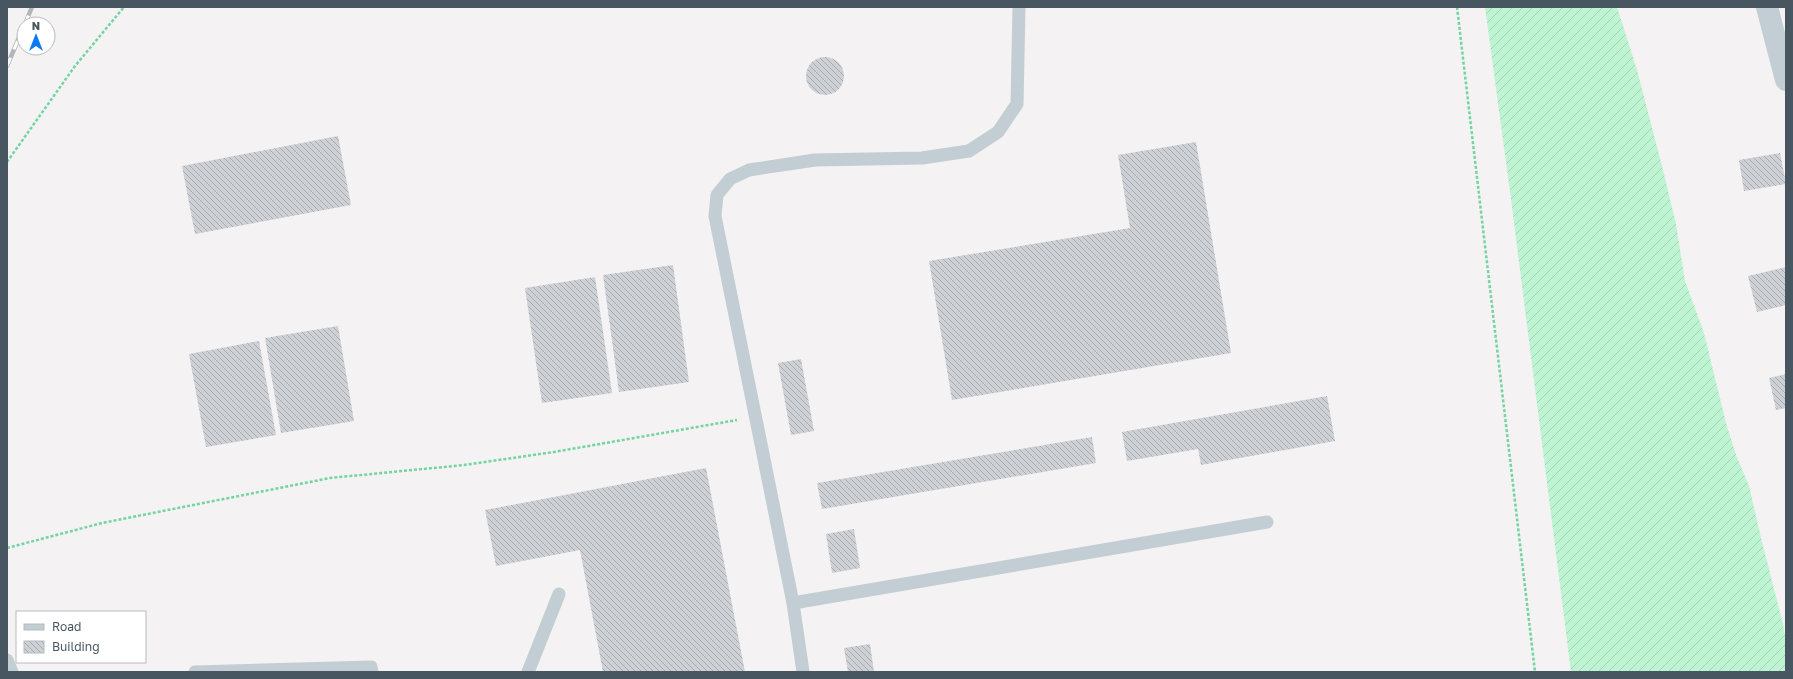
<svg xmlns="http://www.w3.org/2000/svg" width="1793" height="679" font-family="'Golos Text',sans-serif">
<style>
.garden{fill:url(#garden-furrows)}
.building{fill:url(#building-back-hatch)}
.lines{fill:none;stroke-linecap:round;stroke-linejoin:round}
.path{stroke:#72d5a1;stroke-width:2.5;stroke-dasharray:3 2;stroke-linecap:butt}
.service{stroke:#c2cdd4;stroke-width:13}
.minor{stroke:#c2cdd4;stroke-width:22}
.rail-casing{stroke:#b3b7bc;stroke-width:4.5}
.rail{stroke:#fff;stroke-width:3;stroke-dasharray:9;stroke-linecap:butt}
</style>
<defs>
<pattern id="garden-furrows" width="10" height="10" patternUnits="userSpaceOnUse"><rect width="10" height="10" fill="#bef4d1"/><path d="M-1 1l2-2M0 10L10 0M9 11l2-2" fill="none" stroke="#a5d3b6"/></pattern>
<pattern id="building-back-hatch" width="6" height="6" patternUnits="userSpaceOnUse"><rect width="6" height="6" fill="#cdd1d6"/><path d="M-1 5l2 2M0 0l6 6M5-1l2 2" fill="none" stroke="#a8acb1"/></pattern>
</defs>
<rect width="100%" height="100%" fill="#f4f2f2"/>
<!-- garden -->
<polygon class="garden" points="1485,7 1617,7 1637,70 1662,166 1676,224 1685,281 1704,333 1726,423 1736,455 1749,486 1761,538 1783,624 1786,642 1786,672 1571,672 1511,199"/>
<!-- building -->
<g class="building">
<circle cx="825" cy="76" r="19"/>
<polygon points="338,136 351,205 195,234 182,166"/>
<polygon points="1196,142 1231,353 952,400 929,261 1130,228 1118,155"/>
<polygon points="1780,153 1786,184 1744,191 1739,160"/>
<polygon points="673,265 689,382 619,392 603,275"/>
<polygon points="1786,267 1786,305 1757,312 1748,276"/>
<polygon points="595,277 612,393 542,403 525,288"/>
<polygon points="338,326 354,421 281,433 265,338"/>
<polygon points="259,341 276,435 206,447 189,354"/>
<polygon points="801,359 814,431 791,435 778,363"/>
<polygon points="1786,374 1786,408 1776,410 1769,378"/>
<polygon points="1327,396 1335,441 1201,465 1198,449 1127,461 1122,432"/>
<polygon points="1092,437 1096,463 822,509 817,483"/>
<polygon points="706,468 745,672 603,672 580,550 496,566 485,510"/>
<polygon points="854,529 860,568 832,573 826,534"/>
<polygon points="870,644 874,672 848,672 844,648"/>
</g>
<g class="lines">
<!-- path -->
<g class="path">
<polyline points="1457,7 1535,672"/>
<polyline points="7,162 75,66 124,7"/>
<polyline points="7,548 102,523 330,478 464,465 554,452 737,420"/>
</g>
<!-- service -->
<g class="service">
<polyline points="793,603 1267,522"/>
<polyline points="7,660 12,672"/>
<polyline points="195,672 371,667 372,672"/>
<polyline points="528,672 559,594"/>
<polyline points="803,672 793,603 715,216 717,195 730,179 749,170 815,160 922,158 969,151 998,132 1017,104 1019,7"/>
</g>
<!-- minor -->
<polyline class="minor" points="1767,7 1786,80"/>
<defs>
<g id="rail">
<polyline points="25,24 32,7"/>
<polyline points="7,66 24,26"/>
</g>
</defs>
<!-- rail casing -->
<use href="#rail" class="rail-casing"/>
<!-- rail -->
<use href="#rail" class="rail"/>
</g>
<!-- border -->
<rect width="1793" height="679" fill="none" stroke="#475661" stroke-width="16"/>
<!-- legend -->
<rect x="16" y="611" width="130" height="52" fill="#ffffff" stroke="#b5bbc0"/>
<rect x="24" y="624" width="20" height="6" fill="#c2cdd4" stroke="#b5bbc0"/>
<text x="52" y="631" font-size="12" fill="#475661">Road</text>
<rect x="24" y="641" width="20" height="12" fill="url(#building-back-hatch)" stroke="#b5bbc0"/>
<text x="52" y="651" font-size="12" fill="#475661">Building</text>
<!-- north arrow -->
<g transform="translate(36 36)"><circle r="19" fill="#ffffff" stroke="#b5bbc0"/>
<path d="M0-3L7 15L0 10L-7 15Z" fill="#0a7af6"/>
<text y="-6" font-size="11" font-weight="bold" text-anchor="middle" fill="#475661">N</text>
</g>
</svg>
